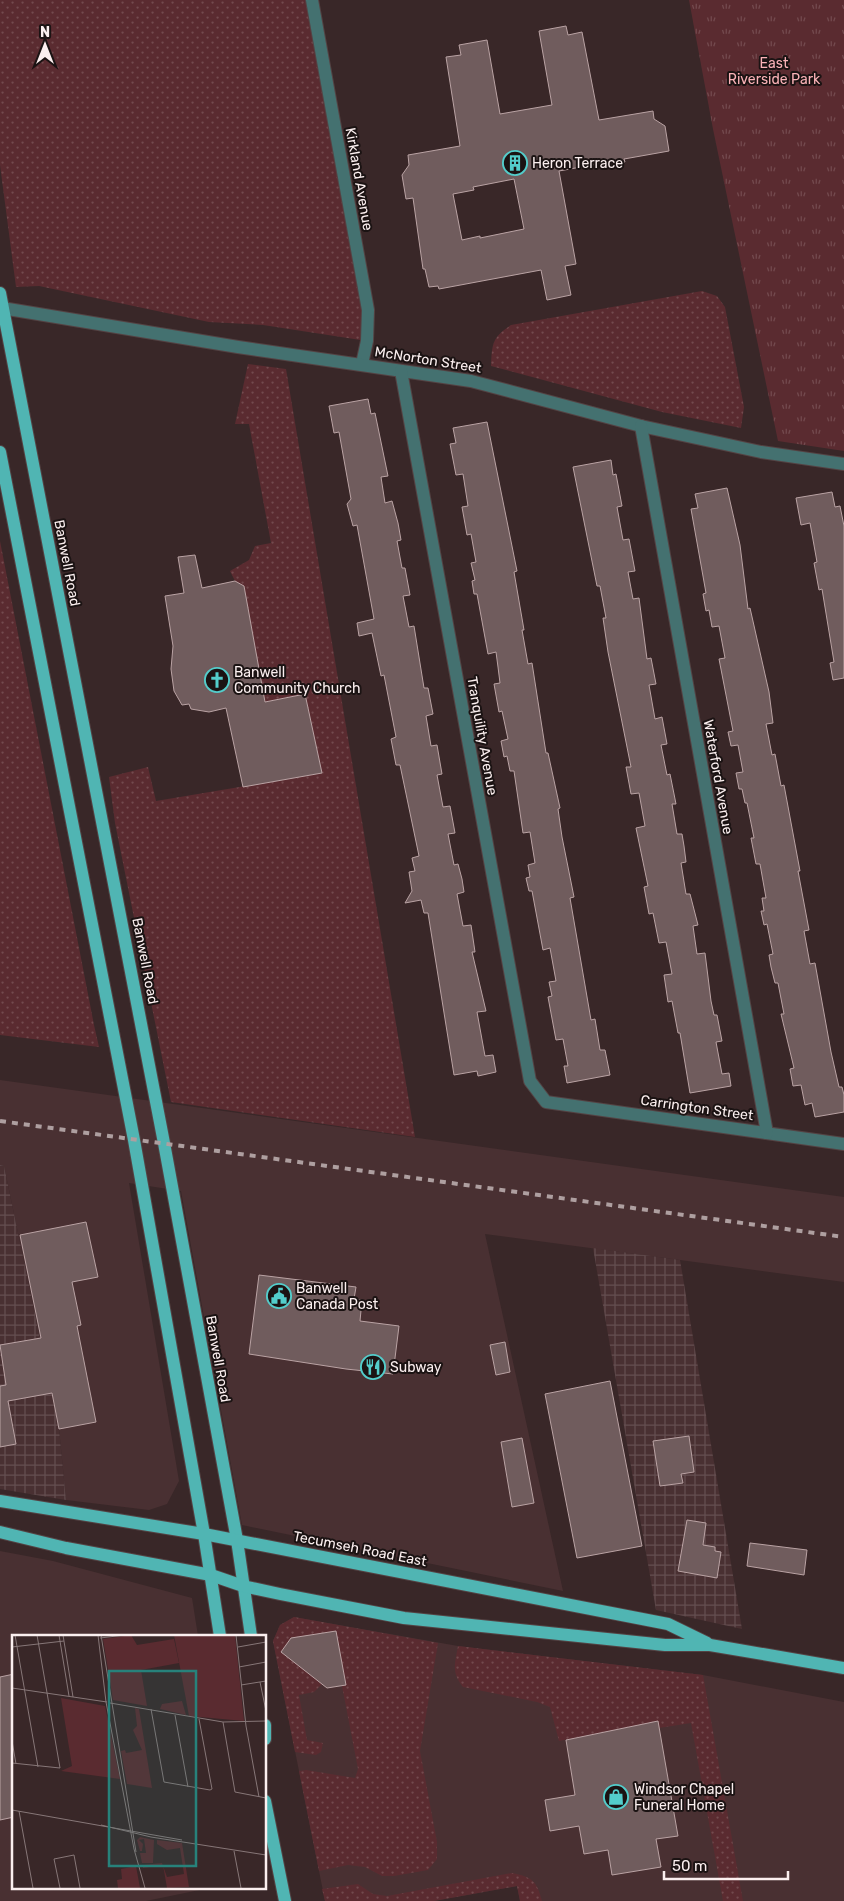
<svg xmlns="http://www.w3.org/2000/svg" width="844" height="1901" font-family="Rubik,sans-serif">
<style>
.built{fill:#493032}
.industrial{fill:url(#industrial-grid)}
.grass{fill:url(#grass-dots)}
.park{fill:url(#park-tufts)}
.building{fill:#705c5d;stroke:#baa3a4;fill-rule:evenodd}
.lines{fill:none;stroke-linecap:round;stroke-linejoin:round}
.minor-casing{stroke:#544344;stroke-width:14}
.major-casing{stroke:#544344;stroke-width:14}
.minor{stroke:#447170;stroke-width:12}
.major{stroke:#50b5b3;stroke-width:12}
.rail{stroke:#ae9fa0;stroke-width:4;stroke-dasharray:6 6;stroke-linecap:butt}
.labels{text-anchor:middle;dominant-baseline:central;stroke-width:4;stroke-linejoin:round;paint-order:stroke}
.park-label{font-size:14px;fill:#fab2b7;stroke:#1b1313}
.poi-label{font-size:14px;fill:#fbefef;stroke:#1b1313;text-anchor:start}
.street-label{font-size:14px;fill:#fbefef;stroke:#1b1313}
.inset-road{fill:none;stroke:#877778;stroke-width:1}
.view{fill:#27827b;fill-opacity:0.15;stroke:#27827b;stroke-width:2.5}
.inset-edge{fill:none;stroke:#fbefef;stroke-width:2.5}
</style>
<defs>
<pattern id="industrial-grid" width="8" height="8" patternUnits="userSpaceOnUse" patternTransform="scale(1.25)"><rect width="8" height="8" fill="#493032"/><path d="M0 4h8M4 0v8" fill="none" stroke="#644e50"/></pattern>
<pattern id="grass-dots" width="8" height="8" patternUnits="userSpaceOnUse" patternTransform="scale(1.25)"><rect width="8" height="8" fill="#5a2b30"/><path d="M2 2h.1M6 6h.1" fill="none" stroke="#734a4e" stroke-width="1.8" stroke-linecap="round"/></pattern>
<pattern id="park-tufts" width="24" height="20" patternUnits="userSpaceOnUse" patternTransform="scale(1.25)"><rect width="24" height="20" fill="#5a2b30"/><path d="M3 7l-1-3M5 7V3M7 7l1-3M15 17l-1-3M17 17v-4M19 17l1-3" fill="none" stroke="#734a4e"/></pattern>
</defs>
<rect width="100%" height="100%" fill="#392728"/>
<!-- built -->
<g class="built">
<polygon points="0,1080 844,1197 844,1282 485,1234 563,1591 242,1525 181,1191 129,1183 179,1481 167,1504 149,1510 66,1500 59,1429 4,1166 0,1165"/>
<polygon points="0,1551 53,1561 192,1598 198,1636 14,1636 14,1887 214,1887 146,1901 0,1901"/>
<polygon points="294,1617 458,1646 703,1675 844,1702 844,1901 520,1901 517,1886 434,1901 325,1901 273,1641 280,1625"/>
</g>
<!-- industrial -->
<g class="industrial">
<polygon points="0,1165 4,1166 59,1429 66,1500 0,1489"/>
<polygon points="593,1248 680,1260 742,1629 656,1610"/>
</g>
<!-- grass -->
<g class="grass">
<polygon points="0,0 312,0 367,341 263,325 209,322 39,286 16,287 0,165"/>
<path d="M702 291 717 296 725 307 744 407 741 428 662 412 491 366C492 344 492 337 511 325Z"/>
<polygon points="248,364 286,369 415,1137 171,1102 115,823 109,777 148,767 156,801 322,773 305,694 265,702 235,581 230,571 249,560 255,546 271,543 249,424 235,424"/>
<polygon points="0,541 94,1025 99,1047 0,1035"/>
<polygon points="294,1617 438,1643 420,1751 437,1842 437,1859 428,1870 394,1876 382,1876 365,1867 348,1865 319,1871 299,1771 306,1770 355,1778 358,1769 342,1686 346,1685 336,1631 291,1638 322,1684 314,1692 299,1695 307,1740 323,1743 321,1752 316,1755 295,1752 273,1641 280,1625"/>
<path d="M458 1646 703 1675 743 1901H723L691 1723 659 1728 657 1722 559 1741 550 1707 537 1702 463 1687C451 1672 455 1664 458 1646Z"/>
<path d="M512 1873C532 1877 537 1881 542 1901H520L517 1886 434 1901H325L322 1889 358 1884 373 1894 387 1896Z"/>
</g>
<!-- park -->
<polygon class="park" points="689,0 844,0 844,451 778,441 713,129"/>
<!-- building -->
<g class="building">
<path d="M566 26 568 35 582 32 599 120 653 111 654 119 665 126 669 151 624 159 625 162 603 166V163L559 171 576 264 565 266 571 295 547 300 541 270 439 289 438 286 429 287 425 269H423L413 198 406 199 402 175 409 165 408 155 460 146 446 57 461 55 459 45 487 40 500 114 552 105 539 31ZM514 179 524 229 480 238V236L462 240 453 194 474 190 473 187Z"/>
<polygon points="368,399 371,414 375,413 388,476 381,477 385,503 392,501 398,523 401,540 397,541 402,568 405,568 410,595 403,596 409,627 414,626 424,688 428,688 433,714 426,716 431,746 437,745 442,774 437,775 443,807 450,806 455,833 448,834 454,865 458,864 462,879 464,892 457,894 463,926 471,925 475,952 472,952 486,1011 477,1012 485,1056 493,1055 496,1072 478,1076 477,1071 454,1075 428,913 424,913 421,900 405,903 412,891 409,872 415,871 412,858 419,856 400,765 396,765 391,739 396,737 384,675 381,676 372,633 359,636 357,623 374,619 357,525 353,526 347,504 351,499 339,432 334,433 329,406"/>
<polygon points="487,422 517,571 514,572 524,630 522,630 528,664 532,663 546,753 548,753 560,808 558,809 562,837 574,897 570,898 591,1020 595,1019 600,1050 605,1050 610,1075 567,1083 564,1066 568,1066 563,1039 556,1040 548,997 552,996 549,982 556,981 550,948 543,950 532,891 529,891 526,878 530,877 528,865 535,863 530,832 523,833 514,771 510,771 507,756 504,757 501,741 508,739 502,711 499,712 494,684 500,683 498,667 496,652 488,654 477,594 474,594 472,581 475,580 471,563 476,562 471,534 467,535 462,507 468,506 463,474 456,475 450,444 456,443 453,428"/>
<polygon points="611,460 613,475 616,474 622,506 617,507 623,540 629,539 635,571 628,572 633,599 639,598 647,659 651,658 656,684 649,685 655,719 662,717 667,744 661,745 667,775 670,774 676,804 672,804 677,834 682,834 684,846 686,862 681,863 686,894 690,894 698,925 693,926 697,954 705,953 711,1001 714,1015 717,1015 722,1041 716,1042 722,1074 729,1073 731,1086 690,1093 680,1033 678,1033 672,1001 668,1002 664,975 672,974 666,942 659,943 653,913 649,914 644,887 648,886 636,828 645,826 639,793 631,794 626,767 631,767 608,652 603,618 606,618 600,586 597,586 573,467"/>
<polygon points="727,488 740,545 748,609 750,608 769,692 773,723 766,724 772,755 775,754 781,786 784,785 800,871 798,871 809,930 804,931 810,964 815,963 831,1052 839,1087 842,1087 844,1095 844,1112 815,1117 812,1103 805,1105 801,1085 793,1086 790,1069 794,1068 781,1014 784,1014 778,983 775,983 771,967 769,955 773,954 767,924 764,925 761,911 764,911 762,898 766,898 760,864 756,864 751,838 754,838 747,803 745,803 742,789 739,789 736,773 743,772 738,745 731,746 728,732 733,731 719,659 725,658 719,626 712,627 709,610 706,611 703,594 706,593 691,509 698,508 695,494"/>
<polygon points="832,492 835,507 840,506 844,526 844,678 833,680 830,663 834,662 822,589 819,590 814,563 817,562 810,523 801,525 796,498"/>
<polygon points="195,555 202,588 235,581 244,586 265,702 305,694 322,773 243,787 226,708 209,712 191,709 189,704 182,705 174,691 171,669 173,646 165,596 184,593 178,557"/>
<polygon points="86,1222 98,1277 72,1282 81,1325 77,1326 96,1422 59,1429 52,1393 8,1401 16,1444 0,1447 0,1386 6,1385 0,1345 41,1338 20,1235"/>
<polygon points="259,1275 356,1287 354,1299 362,1300 360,1321 399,1326 393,1374 346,1369 249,1354"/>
<polygon points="505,1342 510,1372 496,1375 490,1345"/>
<polygon points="610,1381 642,1546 577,1558 545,1394"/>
<polygon points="689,1436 694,1472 681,1474 683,1483 660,1486 653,1441"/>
<polygon points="522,1438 534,1503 512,1507 501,1442"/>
<polygon points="687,1520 706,1523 703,1545 715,1547 715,1551 721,1552 717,1578 678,1571"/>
<polygon points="750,1543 807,1550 804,1575 747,1566"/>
<polygon points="336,1631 346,1685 327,1688 281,1652 291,1638"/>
<polygon points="14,1674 14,1817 0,1820 0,1677"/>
<polygon points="658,1721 678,1836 656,1839 661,1867 612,1875 608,1850 584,1854 579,1826 550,1831 545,1800 575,1795 566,1740"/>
</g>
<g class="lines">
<defs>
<g id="minor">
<polyline points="312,0 368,310 367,341 362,364"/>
<polyline points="2,308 238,347 471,381 641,426 761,452 844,464"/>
<polyline points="401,371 530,1081 546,1102 844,1144"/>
<polyline points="641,426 767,1133"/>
</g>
<g id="major">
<polyline points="0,293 164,1143 237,1540 251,1636"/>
<polyline points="0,452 134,1140 204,1534 220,1636"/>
<polyline points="0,1501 204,1534 668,1624 707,1643"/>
<polyline points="0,1532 66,1548 211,1575 243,1586 280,1594 404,1618 665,1645 710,1645 844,1668"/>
<polyline points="265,1725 265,1739"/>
<polyline points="265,1801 285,1901"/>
</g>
</defs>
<!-- minor casing -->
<use href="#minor" class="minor-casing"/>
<!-- major casing -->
<use href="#major" class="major-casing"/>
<!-- minor -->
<use href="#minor" class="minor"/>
<!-- major -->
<use href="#major" class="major"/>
<!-- rail -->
<polyline class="rail" points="0,1121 844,1237"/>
</g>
<!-- icons -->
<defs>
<symbol id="building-ring" viewBox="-11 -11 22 22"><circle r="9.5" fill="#1b1313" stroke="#53cdcb" stroke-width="1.5"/><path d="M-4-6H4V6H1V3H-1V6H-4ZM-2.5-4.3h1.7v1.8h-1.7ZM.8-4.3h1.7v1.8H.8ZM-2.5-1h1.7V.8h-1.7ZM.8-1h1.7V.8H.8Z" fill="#53cdcb"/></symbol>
<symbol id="church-ring" viewBox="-11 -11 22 22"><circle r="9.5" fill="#1b1313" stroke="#53cdcb" stroke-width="1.5"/><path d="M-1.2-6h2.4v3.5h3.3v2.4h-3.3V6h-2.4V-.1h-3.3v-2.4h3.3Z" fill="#53cdcb"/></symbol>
<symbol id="civic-ring" viewBox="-11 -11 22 22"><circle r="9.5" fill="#1b1313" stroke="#53cdcb" stroke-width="1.5"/><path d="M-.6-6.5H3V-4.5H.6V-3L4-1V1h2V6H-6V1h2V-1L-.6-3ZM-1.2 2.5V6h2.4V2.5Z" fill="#53cdcb"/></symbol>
<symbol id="restaurant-ring" viewBox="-11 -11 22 22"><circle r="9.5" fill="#1b1313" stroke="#53cdcb" stroke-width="1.5"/><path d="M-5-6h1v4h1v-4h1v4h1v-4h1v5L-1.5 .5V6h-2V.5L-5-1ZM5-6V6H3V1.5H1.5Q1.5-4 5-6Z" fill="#53cdcb"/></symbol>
<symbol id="shop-ring" viewBox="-11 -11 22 22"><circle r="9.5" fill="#1b1313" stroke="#53cdcb" stroke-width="1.5"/><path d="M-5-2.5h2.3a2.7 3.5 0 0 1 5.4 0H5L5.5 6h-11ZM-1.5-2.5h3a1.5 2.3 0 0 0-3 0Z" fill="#53cdcb"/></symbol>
</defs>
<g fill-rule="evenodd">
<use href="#building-ring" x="501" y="149" width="28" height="28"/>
<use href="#church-ring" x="203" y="666" width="28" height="28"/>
<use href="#civic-ring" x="265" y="1282" width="28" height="28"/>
<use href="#restaurant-ring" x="359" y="1353" width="28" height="28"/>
<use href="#shop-ring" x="602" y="1783" width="28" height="28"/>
</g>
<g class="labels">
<!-- park labels -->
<g class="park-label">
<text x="774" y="63">East<tspan x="774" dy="16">Riverside Park</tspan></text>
</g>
<!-- poi labels -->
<g class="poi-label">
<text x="532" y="163">Heron Terrace</text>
<text x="234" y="672">Banwell<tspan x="234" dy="16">Community Church</tspan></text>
<text x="296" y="1288">Banwell<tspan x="296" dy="16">Canada Post</tspan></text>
<text x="390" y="1367">Subway</text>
<text x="634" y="1789">Windsor Chapel<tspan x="634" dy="16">Funeral Home</tspan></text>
</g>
<!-- street labels -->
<g class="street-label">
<text transform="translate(359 179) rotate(80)">Kirkland Avenue</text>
<text transform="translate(428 360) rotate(9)">McNorton Street</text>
<text transform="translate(67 563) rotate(79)">Banwell Road</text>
<text transform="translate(482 736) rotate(80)">Tranquility Avenue</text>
<text transform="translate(718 777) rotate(80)">Waterford Avenue</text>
<text transform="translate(145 961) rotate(79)">Banwell Road</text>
<text transform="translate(697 1108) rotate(8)">Carrington Street</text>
<text transform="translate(218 1359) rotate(80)">Banwell Road</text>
<text transform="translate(360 1549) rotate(11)">Tecumseh Road East</text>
</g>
</g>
<!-- overview -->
<g transform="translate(12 1635)">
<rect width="254" height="254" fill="#392728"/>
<path d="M119 0 125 10 162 4 167 28 129 35 135 71 101 65 91 4ZM49 63 93 71 108 144 49 136 60 131ZM170 66 174 80 148 74 150 69ZM123 73 127 74 140 153 115 149 109 116 113 115 114 118 130 115 121 95 125 91ZM128 202 142 205 141 228H130L128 218H134L132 204 127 205 131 209 130 216H128L125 205ZM145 205 170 208 177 252 155 253 151 230 131 233V230L150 228 155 242 172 239 168 213 155 215 145 209ZM124 231 128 253H106L105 245 110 244 109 234Z" fill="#5a2b30"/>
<path d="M162 0H223L232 86 177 81Z" fill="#5a2b30"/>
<path class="inset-road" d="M3 0 26 132M47 0 57 61M51 0 61 62M86 0 94 67 122 214 133 253M89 0 124 217M224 0 234 91 247 162M88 3 113 0M0 12 52 6M226 12 254 7M227 32 254 27M248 47 254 76M229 50 254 46M0 53 95 67M98 68 211 87 254 86M139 74 152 147 198 155 200 154 187 84M163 80 176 152M211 87 223 157 254 163M0 106 4 129M0 128 48 133 25 0M0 175 170 205M7 176 21 253M89 190 139 202 254 220M222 216 229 253M48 253 42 224 62 220 68 253"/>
<path class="view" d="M97 36H184V231H97Z"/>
<rect width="254" height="254" class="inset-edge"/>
</g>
<!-- north arrow -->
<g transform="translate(45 45)" stroke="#1b1313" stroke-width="4" paint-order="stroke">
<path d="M0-4L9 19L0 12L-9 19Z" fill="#fbefef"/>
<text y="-8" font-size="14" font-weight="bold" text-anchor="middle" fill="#fbefef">N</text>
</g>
<!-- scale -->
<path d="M664 1871v8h124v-8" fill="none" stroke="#fbefef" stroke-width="2.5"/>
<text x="672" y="1871" font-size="15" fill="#fbefef" stroke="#1b1313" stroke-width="4" paint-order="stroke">50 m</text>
</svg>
